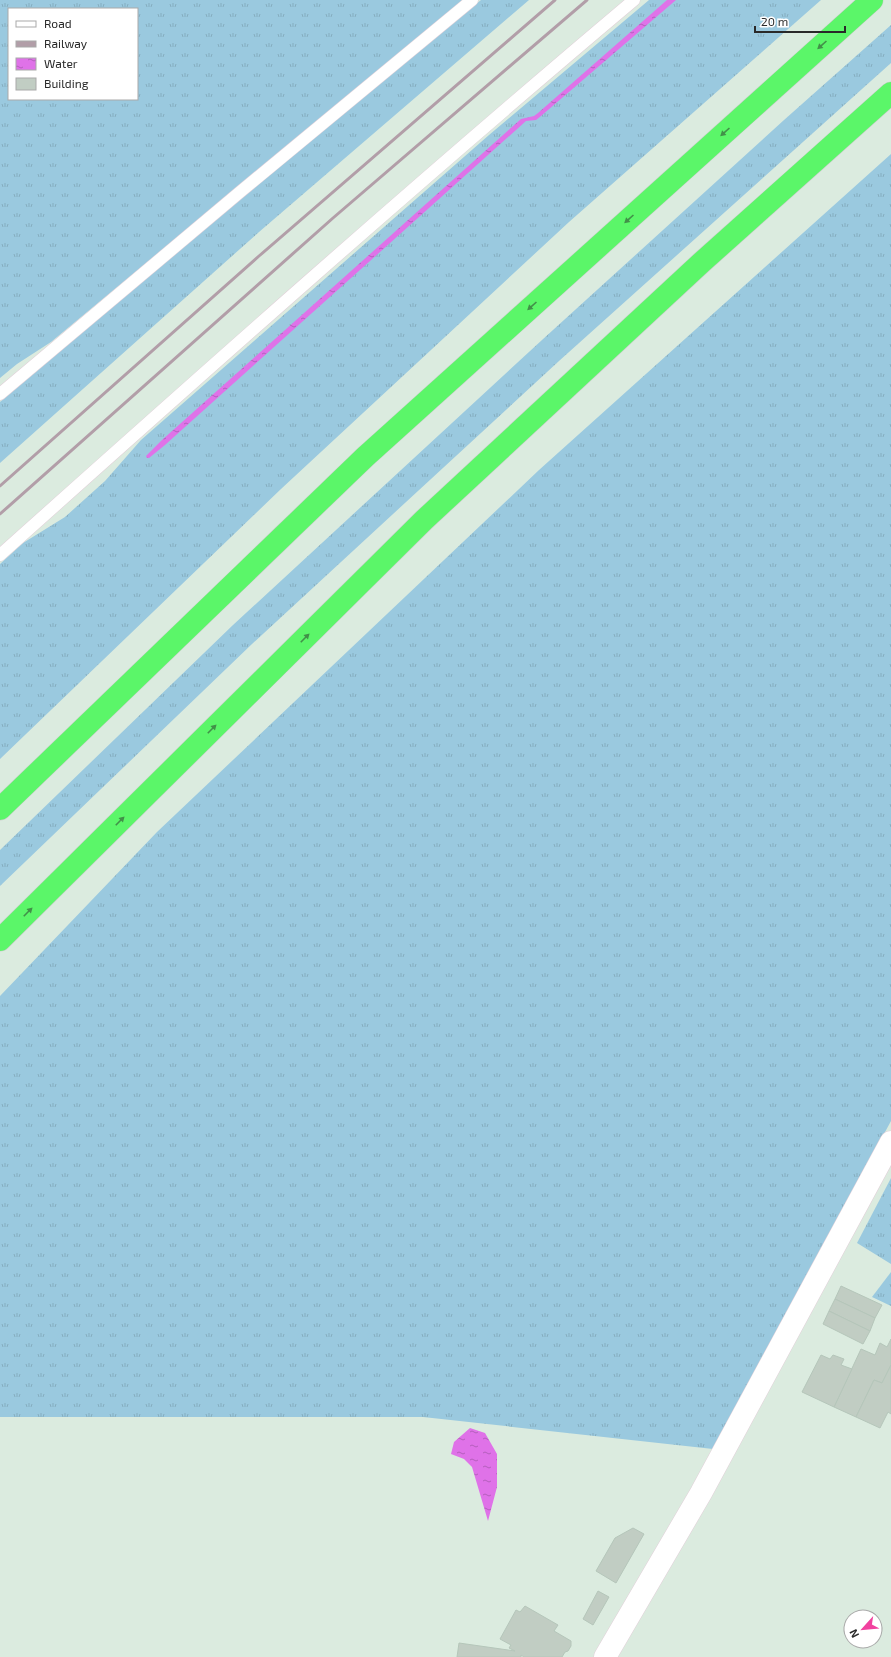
<svg xmlns="http://www.w3.org/2000/svg" width="891" height="1657" font-family="'Exo 2',sans-serif">
<style>
.grass{fill:url(#grass-tufts);fill-rule:evenodd}
.water{fill:url(#water-ripples)}
.building{fill:#c1cdc3;stroke:#b5c6ba}
.lines{fill:none;stroke-linecap:round;stroke-linejoin:round}
.lane-casing{stroke:#e1d1d9;stroke-width:13}
.street-casing{stroke:#e1d1d9;stroke-width:23}
.highway-casing{stroke:#ccc;stroke-width:23}
.lane{stroke:#fff;stroke-width:12}
.street{stroke:#fff;stroke-width:22}
.highway{stroke:#5bf669;stroke-width:22}
.rail{stroke:#b29ea8;stroke-width:3}
.oneway{fill:#429049}
</style>
<defs>
<pattern id="grass-tufts" width="24" height="20" patternUnits="userSpaceOnUse"><rect width="24" height="20" fill="#9ac9df"/><path d="M3 7l-1-3M5 7V3M7 7l1-3M15 17l-1-3M17 17v-4M19 17l1-3" fill="none" stroke="#85adbf"/></pattern>
<pattern id="water-ripples" width="26" height="14" patternUnits="userSpaceOnUse"><rect width="26" height="14" fill="#df72e8"/><path d="M2 4q2-2 4 0t4 0M15 11q2-2 4 0t4 0" fill="none" stroke="#b55ebc"/></pattern>
</defs>
<rect width="100%" height="100%" fill="#dbebdf"/>
<!-- grass -->
<g class="grass">
<path d="M0 0H463L51 342 17 364 0 378ZM9 9H137V99H9Z"/>
<polygon points="481,0 529,0 259,232 0,463 0,402 243,196"/>
<polygon points="649,0 821,0 569,222 281,489 0,759 0,564 23,543 65,517 105,481 141,440 489,135"/>
<polygon points="891,25 891,63 559,361 252,644 0,886 0,850 233,625 542,340 784,120"/>
<polygon points="891,154 891,1121 713,1449 423,1417 0,1417 0,996 157,832 539,470"/>
<polygon points="891,1178 891,1264 857,1243"/>
<polygon points="891,1272 891,1306 872,1297"/>
</g>
<!-- water -->
<g class="water">
<polygon points="667,0 676,0 541,116 536,120 526,121 165,445 149,458 147,458 146,456 162,440 521,119 534,116 538,113"/>
<polygon points="470,1428 485,1433 497,1454 497,1487 488,1521 472,1467 464,1459 451,1454 454,1442"/>
</g>
<!-- building -->
<g class="building">
<polygon points="841,1286 882,1305 875,1318 835,1299"/>
<polygon points="835,1299 875,1318 870,1331 829,1311"/>
<polygon points="829,1311 870,1331 863,1344 823,1324"/>
<polygon points="891,1339 891,1365 882,1383 874,1380 856,1417 834,1407 861,1349 875,1355 880,1343 887,1347"/>
<polygon points="821,1355 830,1359 833,1355 844,1359 841,1365 852,1369 834,1407 802,1392"/>
<polygon points="891,1365 891,1414 888,1412 880,1428 856,1417 874,1380 882,1383"/>
<polygon points="633,1528 644,1534 616,1583 596,1571 615,1538"/>
<polygon points="598,1591 609,1597 593,1625 583,1619"/>
<polygon points="525,1606 558,1625 554,1631 571,1641 571,1646 568,1651 565,1652 562,1657 524,1657 521,1655 521,1657 457,1657 459,1643 515,1651 509,1648 511,1645 500,1639 516,1610 520,1612"/>
</g>
<g class="lines">
<defs>
<g id="lane">
<polyline points="0,394 240,192 472,0"/>
<path d="M0 555C209 368 419 181 634 0"/>
</g>
<polyline id="street" points="605,1657 701,1493 891,1142"/>
<g id="highway">
<polyline points="0,809 365,457 872,0"/>
<polyline points="0,940 424,520 702,262 891,93"/>
</g>
</defs>
<!-- lane casing -->
<use href="#lane" class="lane-casing"/>
<!-- street casing -->
<use href="#street" class="street-casing"/>
<!-- highway casing -->
<use href="#highway" class="highway-casing"/>
<!-- lane -->
<use href="#lane" class="lane"/>
<!-- street -->
<use href="#street" class="street"/>
<!-- highway -->
<use href="#highway" class="highway"/>
<!-- rail -->
<g class="rail">
<polyline points="0,486 259,256 555,0"/>
<polyline points="0,514 333,218 587,0"/>
</g>
</g>
<!-- one-way arrows -->
<defs><path id="oneway-solid" d="M-6-.8H1V-3.2L6.5 0L1 3.2V.8H-6Z"/></defs>
<g class="oneway">
<use href="#oneway-solid" transform="translate(822 45) rotate(138)"/>
<use href="#oneway-solid" transform="translate(725 132) rotate(138)"/>
<use href="#oneway-solid" transform="translate(629 219) rotate(138)"/>
<use href="#oneway-solid" transform="translate(532 306) rotate(138)"/>
<use href="#oneway-solid" transform="translate(305 638) rotate(-45)"/>
<use href="#oneway-solid" transform="translate(212 729) rotate(-45)"/>
<use href="#oneway-solid" transform="translate(120 821) rotate(-45)"/>
<use href="#oneway-solid" transform="translate(28 912) rotate(-45)"/>
</g>
<!-- legend -->
<rect x="8" y="8" width="130" height="92" fill="#ffffff" stroke="#a9a9a9"/>
<rect x="16" y="21" width="20" height="6" fill="#ffffff" stroke="#a9a9a9"/>
<text x="44" y="28" font-size="12" fill="#292929">Road</text>
<rect x="16" y="41" width="20" height="6" fill="#b29ea8" stroke="#a9a9a9"/>
<text x="44" y="48" font-size="12" fill="#292929">Railway</text>
<rect x="16" y="58" width="20" height="12" fill="url(#water-ripples)" stroke="#a9a9a9"/>
<text x="44" y="68" font-size="12" fill="#292929">Water</text>
<rect x="16" y="78" width="20" height="12" fill="#c1cdc3" stroke="#a9a9a9"/>
<text x="44" y="88" font-size="12" fill="#292929">Building</text>
<!-- north arrow -->
<g transform="translate(863 1629) rotate(243)"><circle r="19" fill="#ffffff" stroke="#a9a9a9"/>
<path d="M0-3L7 15L0 10L-7 15Z" fill="#f1429f"/>
<text y="-6" font-size="11" font-weight="bold" text-anchor="middle" fill="#292929">N</text>
</g>
<!-- scale -->
<path d="M755 26v6h90v-6" fill="none" stroke="#292929" stroke-width="2"/>
<text x="761" y="26" font-size="12" fill="#292929" stroke="#ffffff" stroke-width="3" paint-order="stroke">20 m</text>
</svg>
